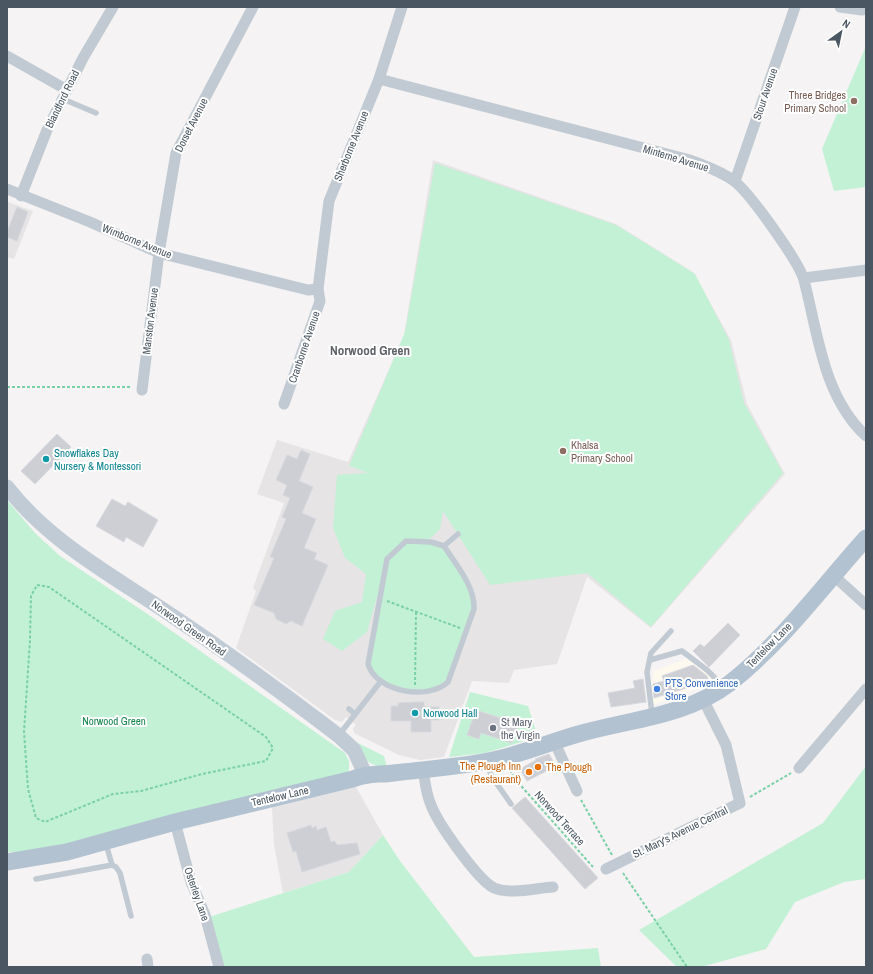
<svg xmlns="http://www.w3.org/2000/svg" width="873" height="974" font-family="'Archivo Narrow',sans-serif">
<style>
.commercial{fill:#fdf9ef}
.education{fill:#e6e4e5}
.green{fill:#c3f1d5;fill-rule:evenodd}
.building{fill:#cdcfd5;stroke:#d7d9de}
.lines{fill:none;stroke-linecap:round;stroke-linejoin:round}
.path{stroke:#7ad0a6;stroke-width:2;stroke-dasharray:3 2;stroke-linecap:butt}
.lane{stroke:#c1cad2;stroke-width:5.5}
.street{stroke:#c1cad2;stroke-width:11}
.secondary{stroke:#c1cbd6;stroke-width:15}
.primary{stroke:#b3c2d1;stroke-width:17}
.education-dot{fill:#8d6e63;stroke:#fff;stroke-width:1.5}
.culture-dot{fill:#0f9aa8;stroke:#fff;stroke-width:1.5}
.shop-dot{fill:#3f7fe0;stroke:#fff;stroke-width:1.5}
.worship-dot{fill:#6b7280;stroke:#fff;stroke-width:1.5}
.food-dot{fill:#e8710a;stroke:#fff;stroke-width:1.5}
.labels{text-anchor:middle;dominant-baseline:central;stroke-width:4;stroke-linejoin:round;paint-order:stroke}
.street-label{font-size:11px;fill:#4a5661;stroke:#fff}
.education-label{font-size:11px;fill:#785e54;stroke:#fff;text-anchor:end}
.culture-label{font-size:11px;fill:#0d838f;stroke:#fff;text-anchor:start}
.shop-label{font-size:11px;fill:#366cbe;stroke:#fff;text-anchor:start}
.park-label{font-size:11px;fill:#17864f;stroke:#fff}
.worship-label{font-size:11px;fill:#5b616d;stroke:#fff;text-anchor:start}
.food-label{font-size:11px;fill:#c56008;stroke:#fff;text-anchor:end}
.quarter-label{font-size:13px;font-weight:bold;fill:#5f6368;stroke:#fff}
</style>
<rect width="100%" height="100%" fill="#f5f3f3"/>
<!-- commercial -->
<polygon class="commercial" points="693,656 715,682 653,705 651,686 654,671"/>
<!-- education -->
<g class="education">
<polygon points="433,160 616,224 693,272 731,340 747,404 785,474 651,628 587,577 557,664 514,670 509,683 472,681 444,757 420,760 399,755 354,733 353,729 356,725 346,717 342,722 335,720 236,648 256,591 253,588 284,503 257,494 277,440 348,462 404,335"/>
<polygon points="8,202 33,211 14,259 7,257"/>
<polygon points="356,787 383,835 349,872 283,893 274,845 272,807"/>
</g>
<!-- green -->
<g class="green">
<polygon points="866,46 866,187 834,191 822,149"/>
<polygon points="435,163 616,225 695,274 729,340 744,403 783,473 651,627 587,573 490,585 443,511 440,529 426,542 444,546 475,600 452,674 442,688 415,692 381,681 370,671 383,576 367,632 342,651 323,639 335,611 362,602 366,574 345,558 333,528 337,475 368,473 349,466 405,332"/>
<polygon points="7,500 35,533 60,556 149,615 345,753 349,761 349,770 344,776 78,842 18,852 7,852"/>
<path d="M470 692 528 706 538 737 485 753 449 757ZM476 710 519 724 512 743 481 733 467 735Z"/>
<path d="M352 740 384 756 387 767C365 766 364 757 352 740Z"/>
<polygon points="866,766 866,879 844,882 795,902 766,949 701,967 677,967 639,930 823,823"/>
<polygon points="383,835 400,861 474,957 598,948 601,967 222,967 209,917 349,872"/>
</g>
<!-- building -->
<g class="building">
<polygon points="17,207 28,212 17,241 7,237 7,232"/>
<polygon points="57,434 71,447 35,484 21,471"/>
<polygon points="301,450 310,454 299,481 313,487 302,513 316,519 304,548 317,553 314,559 328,565 302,626 291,621 286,624 276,619 274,613 254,605 274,558 270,557 286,519 282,517 290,498 283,495 287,485 276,480 287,455 297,459"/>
<polygon points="112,499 125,506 128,502 158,520 143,547 126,537 124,542 96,526"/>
<polygon points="728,623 740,635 709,667 693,651 700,644 704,647"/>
<polygon points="693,665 707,676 709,681 654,698 653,684 664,681 662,676"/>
<polygon points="643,679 646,702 611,707 608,693 635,688 633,681"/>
<polygon points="415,702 424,702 424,707 439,707 439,720 431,720 431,732 411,732 411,721 391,721 391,706 398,706 398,703"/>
<polygon points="476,710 519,724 512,743 481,733 479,739 467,735"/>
<polygon points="549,754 556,766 527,781 520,769 536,760 535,759"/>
<polygon points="525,797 598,878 585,889 512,808"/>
<polygon points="311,825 312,828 316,826 317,830 326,827 331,842 335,841 337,845 357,843 360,854 302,872 296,851 293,852 287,833"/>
</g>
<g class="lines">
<!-- path -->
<g class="path">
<polyline points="7,387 132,387"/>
<polygon points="37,585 49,587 266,737 273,748 266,761 202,774 141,791 113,794 45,822 36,818 28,789 24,732 30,640 31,596"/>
<polyline points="387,601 460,628"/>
<polyline points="415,685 416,612"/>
<polyline points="510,770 515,779 593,867"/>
<polyline points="750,797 791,773"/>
<polyline points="581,800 612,855"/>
<polyline points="623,873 687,967"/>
</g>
<!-- lane -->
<g class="lane">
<polyline points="63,99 96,113"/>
<path d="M444 546 431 542 406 541 387 559 368 664C376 692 428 701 448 682L474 609C475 586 456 565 444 546L458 534"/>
<polyline points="650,660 682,651 707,670 722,685"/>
<polyline points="349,709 355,714"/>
<polyline points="652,714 647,672 651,653 671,631"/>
<polyline points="339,735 381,681"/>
<polyline points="486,763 492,777 511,804"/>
<polyline points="112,865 116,867 120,873 131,916"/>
<polyline points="36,879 112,865 106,844"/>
</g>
<!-- street -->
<g class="street">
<polyline points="840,7 862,10"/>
<polyline points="7,56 67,90"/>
<path d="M379 79 690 160C705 166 721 171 734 181 750 193 799 262 804 280 818 334 823 396 866 436"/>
<polyline points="735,181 795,7"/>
<polyline points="7,189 90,222 159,253 308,290 318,289"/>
<polyline points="21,196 47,130 83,58 113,7"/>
<polyline points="804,278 866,270"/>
<polyline points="142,390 159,253 176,153 253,7"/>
<polyline points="284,404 320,301 318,289 329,201 379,79 402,7"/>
<polyline points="833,575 866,605"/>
<polyline points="554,741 577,791"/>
<polyline points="799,768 866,689"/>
<path d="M423 769C425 781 426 794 431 805 438 824 478 880 494 888 511 895 536 888 553 887"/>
<polyline points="175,822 191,882 205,915 219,967"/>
<polyline points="606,869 740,803 726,745 703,699"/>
<polyline points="147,959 148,967"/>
</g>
<!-- secondary -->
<path class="secondary" d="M7 487C49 542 115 577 171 615 228 653 284 694 339 736L354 750 365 774"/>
<!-- primary -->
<path class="primary" d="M7 862 67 852 175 822 353 779C367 773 378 775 394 773 427 769 460 767 493 760 523 754 552 741 582 733 632 719 687 716 730 683 782 642 822 587 866 538"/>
</g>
<!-- markers -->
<g class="education-dot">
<circle cx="854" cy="101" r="4"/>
<circle cx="563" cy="451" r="4"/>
</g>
<g class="culture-dot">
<circle cx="46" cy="459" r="4"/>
<circle cx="415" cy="713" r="4"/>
</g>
<circle class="shop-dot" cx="657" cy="689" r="4"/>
<circle class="worship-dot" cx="493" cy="728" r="4"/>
<g class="food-dot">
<circle cx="538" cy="767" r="4"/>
<circle cx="529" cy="772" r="4"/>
</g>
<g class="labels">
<!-- street labels -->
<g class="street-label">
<text transform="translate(765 94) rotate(-71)">Stour Avenue</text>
<text transform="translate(62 99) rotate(-64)">Blandford Road</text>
<text transform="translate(191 125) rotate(-63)">Dorset Avenue</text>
<text transform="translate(351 146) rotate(-68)">Sherborne Avenue</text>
<text transform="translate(676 158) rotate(17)">Minterne Avenue</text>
<text transform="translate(137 241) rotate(22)">Wimborne Avenue</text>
<text transform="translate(150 321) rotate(-83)">Manston Avenue</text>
<text transform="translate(304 347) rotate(-71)">Cranborne Avenue</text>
<text transform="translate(189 628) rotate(35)">Norwood Green Road</text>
<text transform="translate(769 645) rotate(-45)">Tentelow Lane</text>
<text transform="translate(280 796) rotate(-13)">Tentelow Lane</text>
<text transform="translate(560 818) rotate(48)">Norwood Terrace</text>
<text transform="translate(680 832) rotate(-26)">St. Mary's Avenue Central</text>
<text transform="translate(197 894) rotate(71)">Osterley Lane</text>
</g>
<!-- education labels -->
<g class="education-label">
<text x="846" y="95">Three Bridges<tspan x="846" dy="13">Primary School</tspan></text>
<text x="571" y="445" text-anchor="start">Khalsa<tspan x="571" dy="13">Primary School</tspan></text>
</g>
<!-- culture labels -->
<g class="culture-label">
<text x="54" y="453">Snowflakes Day<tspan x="54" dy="13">Nursery &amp; Montessori</tspan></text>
<text x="423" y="713">Norwood Hall</text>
</g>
<!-- shop labels -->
<g class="shop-label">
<text x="665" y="683">PTS Convenience<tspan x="665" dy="13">Store</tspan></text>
</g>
<!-- park labels -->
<g class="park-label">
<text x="114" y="721">Norwood Green</text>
</g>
<!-- worship labels -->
<g class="worship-label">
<text x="501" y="722">St Mary<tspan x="501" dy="13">the Virgin</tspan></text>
</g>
<!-- food labels -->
<g class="food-label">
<text x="521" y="766">The Plough Inn<tspan x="521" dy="13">(Restaurant)</tspan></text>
<text x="546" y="767" text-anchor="start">The Plough</text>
</g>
<!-- quarter labels -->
<g class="quarter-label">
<text x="370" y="350">Norwood Green</text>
</g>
</g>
<!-- border -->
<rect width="873" height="974" fill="none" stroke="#4a5661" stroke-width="16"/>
<!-- north arrow -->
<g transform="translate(841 32) rotate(33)" stroke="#ffffff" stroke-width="3" paint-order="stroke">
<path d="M0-3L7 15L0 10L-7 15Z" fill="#4a5661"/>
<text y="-6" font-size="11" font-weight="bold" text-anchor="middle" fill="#4a5661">N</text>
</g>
</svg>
